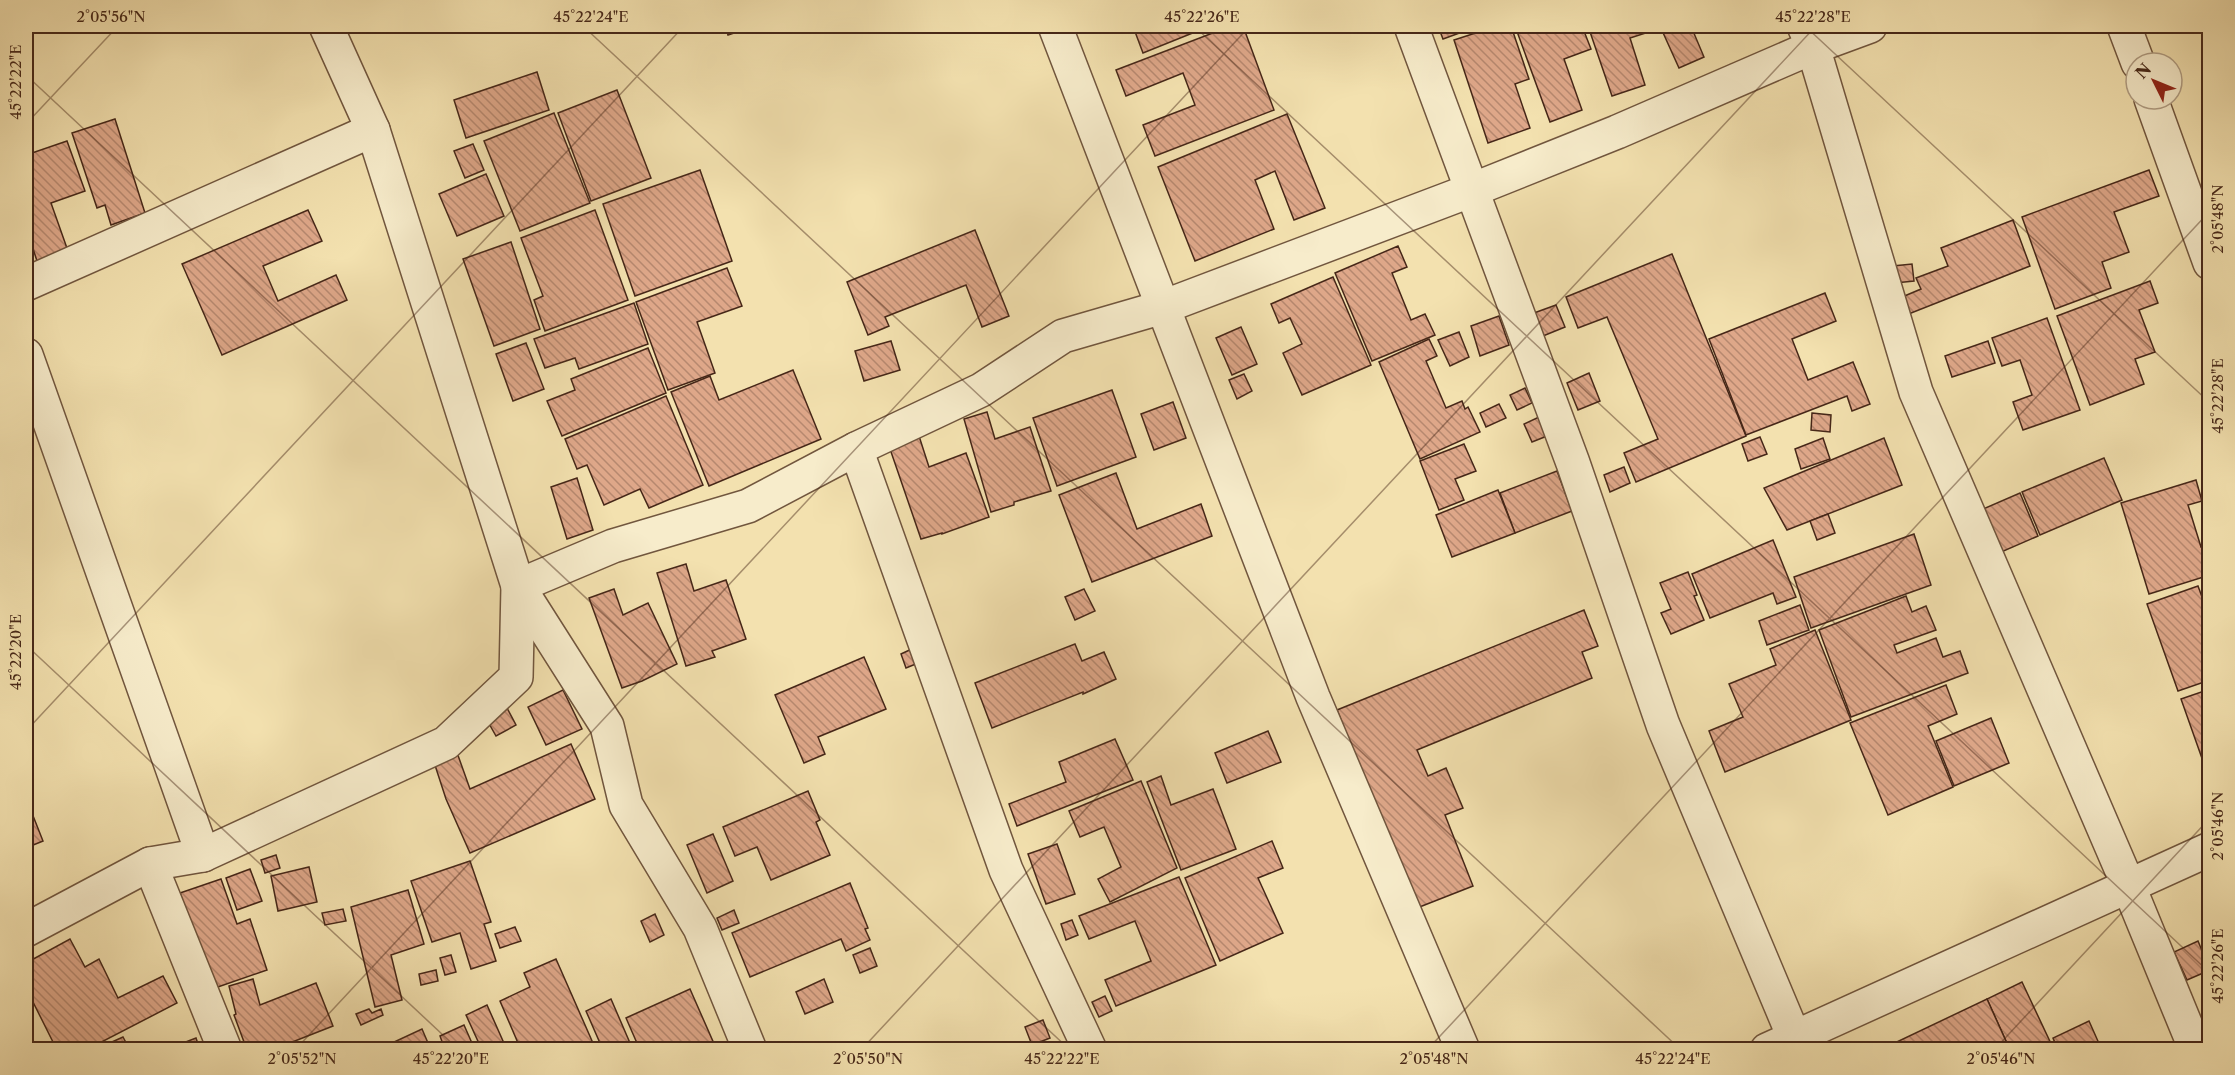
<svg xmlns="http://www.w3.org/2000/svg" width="2235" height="1075" font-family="'Libre Caslon Text',serif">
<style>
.building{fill:url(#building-back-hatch);stroke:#462718;stroke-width:1.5}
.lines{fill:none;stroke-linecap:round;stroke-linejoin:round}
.minor-casing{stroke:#71563e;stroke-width:36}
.tertiary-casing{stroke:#71563e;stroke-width:36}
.minor{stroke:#f7eccb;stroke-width:33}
.tertiary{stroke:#f7eccb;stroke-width:33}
.ticks{fill:none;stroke:#462718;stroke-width:1.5;stroke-opacity:0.45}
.neatline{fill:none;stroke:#462718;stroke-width:2}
.ticks-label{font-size:15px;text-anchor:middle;fill:#462718}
</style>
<defs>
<pattern id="building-back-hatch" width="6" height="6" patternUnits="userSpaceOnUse" patternTransform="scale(1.5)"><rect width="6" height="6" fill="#dea789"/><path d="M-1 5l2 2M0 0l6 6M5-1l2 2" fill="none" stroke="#b6886f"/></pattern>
</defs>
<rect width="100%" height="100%" fill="#f3e1af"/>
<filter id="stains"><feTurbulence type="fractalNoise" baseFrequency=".00333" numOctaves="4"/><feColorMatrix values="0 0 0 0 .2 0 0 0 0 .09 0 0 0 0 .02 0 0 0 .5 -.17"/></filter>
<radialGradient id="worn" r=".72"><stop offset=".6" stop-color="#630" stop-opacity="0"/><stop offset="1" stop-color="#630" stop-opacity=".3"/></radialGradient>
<!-- building -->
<g class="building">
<polygon points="725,26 755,26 728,35"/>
<polygon points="1143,26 1210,26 1143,53 1134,29"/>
<polygon points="1231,26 1243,26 1274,110 1155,156 1143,125 1195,105 1183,73 1126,96 1116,70"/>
<polygon points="1438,26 1476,26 1476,27 1443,39"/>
<polygon points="1497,26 1511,26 1529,79 1515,84 1530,128 1488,143 1454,40"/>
<polygon points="1515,26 1582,26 1591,49 1564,59 1582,110 1550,122"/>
<polygon points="1588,26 1654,26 1655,30 1630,38 1645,85 1612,96"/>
<polygon points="1660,26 1705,26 1693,31 1704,57 1679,68"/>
<polygon points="537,72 549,110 466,138 454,100"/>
<polygon points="617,90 651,178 591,201 558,113"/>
<polygon points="554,113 590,203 520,231 484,141"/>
<polygon points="1287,114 1325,208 1294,220 1275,171 1255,180 1274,229 1195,261 1158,167"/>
<polygon points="115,119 145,213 111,225 105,205 97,208 72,133"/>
<polygon points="67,141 85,191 51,203 68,251 37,261 26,227 26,155"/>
<polygon points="473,144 484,170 465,178 454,151"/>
<polygon points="700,170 732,261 635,296 603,204"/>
<polygon points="2149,170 2159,196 2114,212 2129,252 2102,262 2111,288 2055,309 2022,217"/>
<polygon points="486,174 504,216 457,236 439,194"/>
<polygon points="308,210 322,241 263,266 278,301 336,275 347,300 222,355 182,264"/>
<polygon points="595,210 628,300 545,331 534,300 543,296 521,238"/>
<polygon points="2013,220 2030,266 1901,317 1895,300 1921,289 1916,278 1948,266 1941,248"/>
<polygon points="975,230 1009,316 982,327 966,285 885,317 889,326 868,335 847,282"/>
<polygon points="511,242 540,329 494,346 463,259"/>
<polygon points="1398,246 1407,267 1392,273 1411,320 1425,314 1435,335 1372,361 1335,273"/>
<polygon points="1672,254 1746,436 1636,482 1624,453 1658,439 1607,317 1578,328 1566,297"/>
<polygon points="1912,264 1914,281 1895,283 1893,266"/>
<polygon points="727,268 742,306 697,322 715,373 668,390 636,302"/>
<polygon points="1333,277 1371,365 1302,395 1283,353 1302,344 1290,318 1279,323 1271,304"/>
<polygon points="2150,281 2158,303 2139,310 2155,352 2135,359 2144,384 2090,405 2057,316"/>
<polygon points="1825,293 1836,321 1792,339 1808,380 1853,362 1870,404 1852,411 1847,396 1746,435 1709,339"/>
<polygon points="634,303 648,344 579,369 575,358 545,368 534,339"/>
<polygon points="1556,305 1565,327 1543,336 1534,313"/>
<polygon points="1499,316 1509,345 1480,356 1471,326"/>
<polygon points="2047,318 2080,410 2023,430 2013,402 2032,395 2020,360 2002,366 1992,338"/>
<polygon points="1241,327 1257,364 1232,375 1216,338"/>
<polygon points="1459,332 1469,357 1450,366 1438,340"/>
<polygon points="1429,339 1437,356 1426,361 1446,408 1462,401 1465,409 1468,407 1480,432 1420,459 1379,362"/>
<polygon points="891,341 900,370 864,381 855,351"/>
<polygon points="1988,341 1995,363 1952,377 1945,356"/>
<polygon points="526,343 544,389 513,401 496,354"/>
<polygon points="648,348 666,393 562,436 547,401 575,390 571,379"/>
<polygon points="793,370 821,439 709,486 671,392 710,376 719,400"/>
<polygon points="1589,373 1600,401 1578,410 1567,383"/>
<polygon points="1244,374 1252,391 1237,399 1229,380"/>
<polygon points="1525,388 1532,403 1517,410 1510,395"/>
<polygon points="1112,390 1136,457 1057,486 1033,418"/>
<polygon points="666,396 703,485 649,508 640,489 604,505 587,465 577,469 565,439"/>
<polygon points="1173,402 1186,438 1154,450 1141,414"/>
<polygon points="1499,404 1506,418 1486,427 1480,413"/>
<polygon points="987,412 995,439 1030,427 1051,491 1014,502 1014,505 991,512 964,419"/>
<polygon points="1812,413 1831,415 1830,432 1811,430"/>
<polygon points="1539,417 1547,436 1532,442 1524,424"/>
<polygon points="919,436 929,467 966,453 989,517 942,534 942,533 921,539 889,446"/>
<polygon points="1760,437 1767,454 1748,461 1742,444"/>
<polygon points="1823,438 1830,459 1801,469 1795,449"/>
<polygon points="1884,438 1902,485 1787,530 1764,488"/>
<polygon points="1464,444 1476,471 1455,479 1464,500 1439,510 1420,461"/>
<polygon points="2104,458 2122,500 2040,535 2022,492"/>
<polygon points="1624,467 1630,483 1610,492 1604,475"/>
<polygon points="1557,471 1572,511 1515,533 1500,493"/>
<polygon points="1116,473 1137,529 1201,504 1212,536 1092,582 1059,495"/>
<polygon points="577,478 593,530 567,539 551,487"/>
<polygon points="2196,480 2202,501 2188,505 2201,547 2210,544 2210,575 2149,594 2121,503"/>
<polygon points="1498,490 1515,533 1452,557 1436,515"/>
<polygon points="2020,493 2038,536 1992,556 1974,513"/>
<polygon points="1828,514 1835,533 1817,540 1810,521"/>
<polygon points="1914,534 1931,585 1811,628 1794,577"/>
<polygon points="1773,540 1796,597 1777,604 1773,593 1710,618 1692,574"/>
<polygon points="686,564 694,591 726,580 746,639 712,651 715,657 686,666 657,573"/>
<polygon points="1688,572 1697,595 1694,596 1704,620 1671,634 1661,613 1671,609 1660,583"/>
<polygon points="2198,586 2210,619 2210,680 2178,691 2147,604"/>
<polygon points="614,589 623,615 648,603 677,664 642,681 622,688 589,598"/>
<polygon points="1084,589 1095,611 1075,620 1065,597"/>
<polygon points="1906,596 1912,612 1926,606 1936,630 1894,645 1897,653 1936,638 1943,657 1960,651 1968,673 1851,717 1819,630"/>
<polygon points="1800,605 1809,630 1767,645 1759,621"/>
<polygon points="1584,610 1598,646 1582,652 1592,678 1417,750 1428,776 1446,768 1463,808 1445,815 1473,886 1417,908 1337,710"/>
<polygon points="1815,630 1851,720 1725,772 1709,731 1743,717 1729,684 1776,665 1770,649"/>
<polygon points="1075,644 1082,661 1104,652 1116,679 1083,694 1083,692 992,728 975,683"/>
<polygon points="916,647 923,661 906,668 901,654"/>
<polygon points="864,657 886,709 818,737 825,754 804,763 775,695"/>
<polygon points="1946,685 1957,714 1928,726 1953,787 1888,815 1850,723"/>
<polygon points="2210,689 2210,781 2181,699"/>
<polygon points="563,690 582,729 546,745 528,707"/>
<polygon points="507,708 516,725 496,736 487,720"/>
<polygon points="1991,718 2009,763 1954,786 1936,741"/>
<polygon points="1268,731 1281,762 1227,783 1215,753"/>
<polygon points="1115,739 1133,780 1017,826 1009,804 1066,782 1059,762"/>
<polygon points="571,744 595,799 470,853 446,799 432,756 455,747 470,789"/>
<polygon points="1161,776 1171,805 1213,789 1236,849 1181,870 1147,782"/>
<polygon points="1141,781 1177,868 1110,902 1098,879 1121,867 1104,827 1080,837 1069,811"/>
<polygon points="808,791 820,820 816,822 830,855 771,880 757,847 735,856 723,827"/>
<polygon points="26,798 43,841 26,848"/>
<polygon points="713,834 733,881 707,893 687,845"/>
<polygon points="1272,841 1283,868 1258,878 1283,933 1220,961 1185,878"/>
<polygon points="1057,844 1075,894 1046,904 1028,854"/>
<polygon points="276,855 280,868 265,873 261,860"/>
<polygon points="470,861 491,922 484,924 496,961 471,969 460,933 432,942 411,881"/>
<polygon points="309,867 317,902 278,911 271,876"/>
<polygon points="250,869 262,901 237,910 226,878"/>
<polygon points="1179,877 1216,965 1116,1006 1105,980 1151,961 1135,921 1089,939 1079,916"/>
<polygon points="221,879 237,924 250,919 267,970 212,989 180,893"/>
<polygon points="850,883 868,928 865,929 870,940 846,951 841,939 750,977 732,933"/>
<polygon points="408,890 424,944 391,955 402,1000 375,1007 351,907"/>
<polygon points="343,909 346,921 325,925 322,913"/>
<polygon points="734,910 739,923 722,930 717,918"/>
<polygon points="655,914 664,935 650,942 641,921"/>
<polygon points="1072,920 1078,935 1066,940 1061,924"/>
<polygon points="515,927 521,941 500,948 495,934"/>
<polygon points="70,939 85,967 99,959 118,998 163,976 177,1003 86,1050 57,1050 26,988 26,963"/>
<polygon points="2198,941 2210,970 2187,980 2174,952"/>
<polygon points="870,948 877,966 860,973 853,955"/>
<polygon points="451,955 456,972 445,975 440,958"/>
<polygon points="556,959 596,1050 521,1050 500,1001 530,987 524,973"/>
<polygon points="436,970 438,981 421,985 419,974"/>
<polygon points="253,979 260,1005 316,983 333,1026 272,1050 247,1050 234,1015 236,1014 229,986"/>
<polygon points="824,979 833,1002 805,1014 796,992"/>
<polygon points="2022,982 2054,1050 2010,1050 1987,999"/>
<polygon points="690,989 715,1046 707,1050 640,1050 626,1018"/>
<polygon points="1105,996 1112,1011 1099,1017 1092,1002"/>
<polygon points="611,999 633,1050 603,1050 586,1011"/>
<polygon points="1987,999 2010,1050 1880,1050"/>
<polygon points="487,1005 507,1050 482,1050 466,1015"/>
<polygon points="369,1009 372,1013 381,1009 383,1015 361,1025 356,1014"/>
<polygon points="1043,1020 1050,1038 1032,1045 1025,1027"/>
<polygon points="2089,1021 2101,1048 2058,1050 2053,1038"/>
<polygon points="464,1025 475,1050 445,1050 440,1036"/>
<polygon points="422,1029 431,1050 377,1050"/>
<polygon points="123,1037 130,1050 115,1050 112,1042"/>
<polygon points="196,1038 200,1050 165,1050"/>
</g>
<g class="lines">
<defs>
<g id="minor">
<polyline points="326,26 373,130 518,586 607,726 626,805 700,928 750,1050"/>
<polyline points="1055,26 1313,697 1463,1050"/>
<polyline points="1411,26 1573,463 1663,725 1794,1037 1801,1050"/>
<polyline points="1804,26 1813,47 1916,392 2129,887 2196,1050"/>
<polyline points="2124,26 2138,63"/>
<polyline points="2151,99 2210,263"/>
<polyline points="26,284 373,130"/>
<polyline points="26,355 203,855"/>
<polyline points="856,449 1006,870 1090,1050"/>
<polyline points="150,864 225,1050"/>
<polyline points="26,930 150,864 203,855 446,743 516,677 518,586 613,546 748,506 856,449 981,390 1063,336 1163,307 1472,190 1617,132 1813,47 1870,26"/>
</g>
<polyline id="tertiary" points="1767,1050 2210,849"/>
</defs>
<!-- minor casing -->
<use href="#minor" class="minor-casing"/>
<!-- tertiary casing -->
<use href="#tertiary" class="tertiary-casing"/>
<!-- minor -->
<use href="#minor" class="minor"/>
<!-- tertiary -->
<use href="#tertiary" class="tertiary"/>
</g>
<!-- ticks -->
<path class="ticks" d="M583 26 1681 1050M1194 26 2210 973M1805 26 2210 403M26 75 1070 1050M26 124 118 26M26 645 459 1050M26 731 684 26M295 1050 1250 26M861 1050 1816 26M1427 1050 2210 211M1994 1050 2210 818"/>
<!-- margin -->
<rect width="2235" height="1075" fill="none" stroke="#f3e1af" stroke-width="66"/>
<!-- north arrow -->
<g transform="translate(2154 81) rotate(313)"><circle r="28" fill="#f7eccb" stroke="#b09d83" stroke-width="1.5"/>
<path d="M0-4.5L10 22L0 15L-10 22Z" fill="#8f2418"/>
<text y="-9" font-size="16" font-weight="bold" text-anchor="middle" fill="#462718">N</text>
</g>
<rect x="33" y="33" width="2169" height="1009" class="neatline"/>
<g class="ticks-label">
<text x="111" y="22">2°05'56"N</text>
<text x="591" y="22">45°22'24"E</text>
<text x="1202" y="22">45°22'26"E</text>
<text x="1813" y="22">45°22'28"E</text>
<text transform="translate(16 82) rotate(-90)" y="5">45°22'22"E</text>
<text transform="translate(2218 219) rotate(-90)" y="5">2°05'48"N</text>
<text transform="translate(2218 396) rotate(-90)" y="5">45°22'28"E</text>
<text transform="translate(16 652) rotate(-90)" y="5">45°22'20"E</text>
<text transform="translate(2218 826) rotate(-90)" y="5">2°05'46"N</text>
<text transform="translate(2218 966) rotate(-90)" y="5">45°22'26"E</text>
<text x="302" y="1064">2°05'52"N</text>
<text x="451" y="1064">45°22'20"E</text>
<text x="868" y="1064">2°05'50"N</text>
<text x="1062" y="1064">45°22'22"E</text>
<text x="1434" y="1064">2°05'48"N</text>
<text x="1673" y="1064">45°22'24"E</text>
<text x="2001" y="1064">2°05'46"N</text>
</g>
<rect width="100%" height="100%" filter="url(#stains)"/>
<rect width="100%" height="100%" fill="url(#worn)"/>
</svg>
